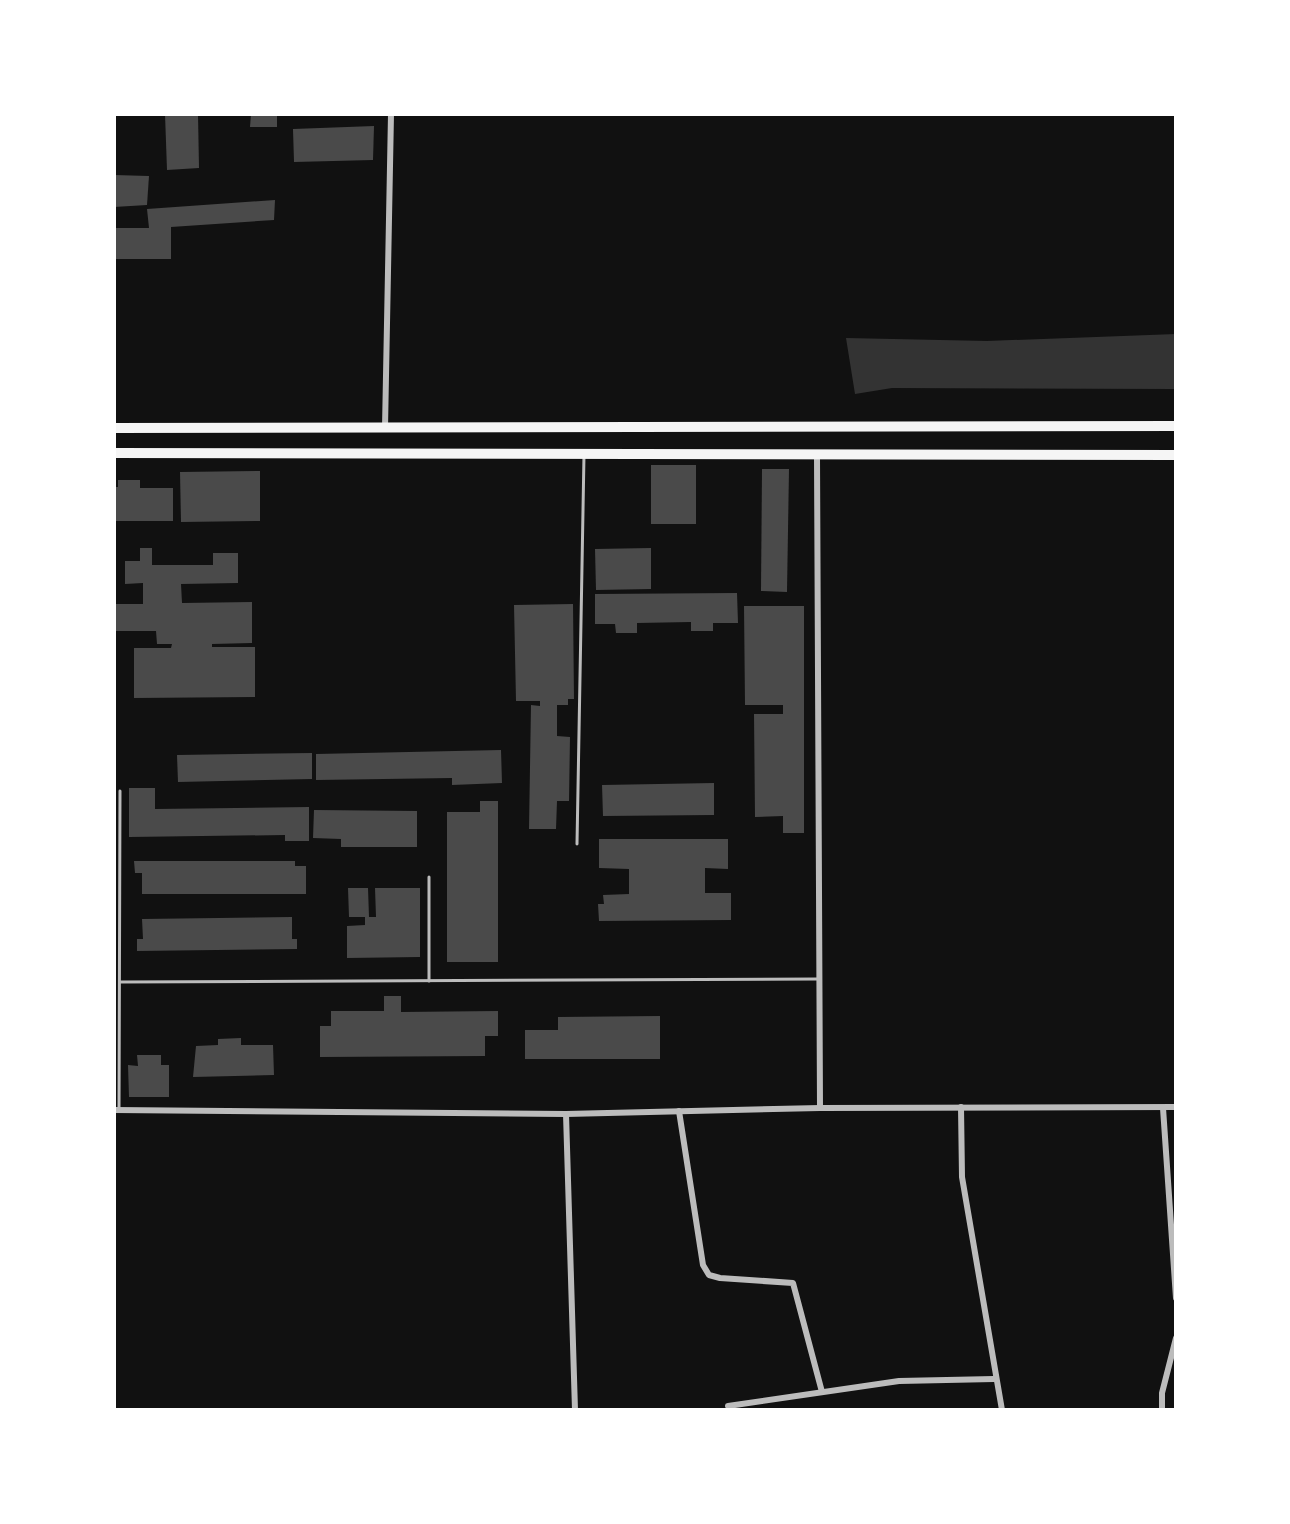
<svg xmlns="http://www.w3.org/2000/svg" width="1290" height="1524" font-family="'Asap Condensed',sans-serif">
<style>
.water{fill:#333}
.building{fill:#4a4a4a}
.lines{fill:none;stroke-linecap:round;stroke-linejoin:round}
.service{stroke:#bcbcbc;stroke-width:3}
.minor{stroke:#bcbcbc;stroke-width:6}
.primary{stroke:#f5f5f5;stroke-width:10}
</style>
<rect width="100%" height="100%" fill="#111"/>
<!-- water -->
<polygon class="water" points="1176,334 1176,389 892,388 855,394 846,338 987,341"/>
<!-- building -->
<g class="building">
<polygon points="165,114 198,114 199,168 167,170"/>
<polygon points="251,114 277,114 277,127 250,127"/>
<polygon points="374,126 373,160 294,162 293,129"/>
<polygon points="114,175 149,176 147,205 114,207"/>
<polygon points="275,200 274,220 171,227 171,259 114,259 114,228 149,228 147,209"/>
<rect x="651" y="465" width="45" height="59"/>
<polygon points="762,469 789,469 787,592 761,591"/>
<polygon points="260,471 260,521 181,522 180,472"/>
<polygon points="118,480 140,480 140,488 173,488 173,521 114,521 114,487 118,487"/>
<polygon points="140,548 152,548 152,565 213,565 213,553 238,553 238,583 181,584 182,603 252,602 252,643 212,644 212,647 255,647 255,697 134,698 134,648 171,648 172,644 157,644 156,631 114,631 114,604 143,604 143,583 125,584 125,561 140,561"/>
<polygon points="651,548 651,589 596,590 595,549"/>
<polygon points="737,593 738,623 713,623 713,631 691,631 691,622 637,623 637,633 616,633 615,624 595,624 595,594"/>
<polygon points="573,604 574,699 568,699 568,705 557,705 557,736 570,737 569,801 557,801 556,829 529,829 531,705 540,706 540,701 516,701 514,605"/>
<polygon points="744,606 804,606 804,833 783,833 783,816 755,817 754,714 783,714 783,705 745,705"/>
<polygon points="501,750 502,783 452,785 452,778 316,780 316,754"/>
<polygon points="312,753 312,779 178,782 177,755"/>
<polygon points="714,783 714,815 603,816 602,785"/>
<polygon points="129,788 155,788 155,809 309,807 309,841 285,841 285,835 129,837"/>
<polygon points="480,801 498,801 498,962 447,962 447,812 480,812"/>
<polygon points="314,810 417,811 417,847 341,847 341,839 313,838"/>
<polygon points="599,839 728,839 728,869 705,868 705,893 731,893 731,920 599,921 598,904 604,904 603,895 629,894 629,869 599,868"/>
<polygon points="134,861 295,861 295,866 306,866 306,894 142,894 142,873 135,873"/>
<polygon points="348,888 368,888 369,917 376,917 375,888 420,888 420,957 347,958 347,926 365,925 365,917 349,917"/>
<polygon points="292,917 292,939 297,939 297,949 137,951 137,939 143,939 142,919"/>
<polygon points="384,996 401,996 401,1012 498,1011 498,1036 485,1036 485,1056 320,1057 320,1026 331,1026 331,1011 384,1011"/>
<polygon points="660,1016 660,1059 525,1059 525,1030 558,1030 558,1017"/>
<polygon points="241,1038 241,1045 273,1045 274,1075 193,1077 196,1046 218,1045 218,1039"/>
<polygon points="137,1055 161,1055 161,1065 169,1065 169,1097 129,1097 128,1065 138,1066"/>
</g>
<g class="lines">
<!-- service -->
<g class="service">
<polyline points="577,844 584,455"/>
<polyline points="429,981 429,877"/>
<polyline points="120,982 817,979"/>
<polyline points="119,1109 120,791"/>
</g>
<!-- minor -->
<g class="minor">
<polyline points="385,428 391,114"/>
<polyline points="817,456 820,1108"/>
<polyline points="961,1107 962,1177 1002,1410"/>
<polyline points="1163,1108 1176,1298"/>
<polyline points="114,1110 566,1114 820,1108 1176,1107"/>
<polyline points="679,1111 703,1265 709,1275 720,1278 793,1283 822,1392"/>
<polyline points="566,1114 575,1410"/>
<polyline points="728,1406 899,1381 994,1379"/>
<polyline points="1162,1410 1162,1393 1176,1338"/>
</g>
<!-- primary -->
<g class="primary">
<polyline points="114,428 1176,426"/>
<polyline points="114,453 1176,455"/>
</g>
</g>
<!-- border -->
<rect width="1290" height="1524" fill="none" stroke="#ffffff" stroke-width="232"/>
</svg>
